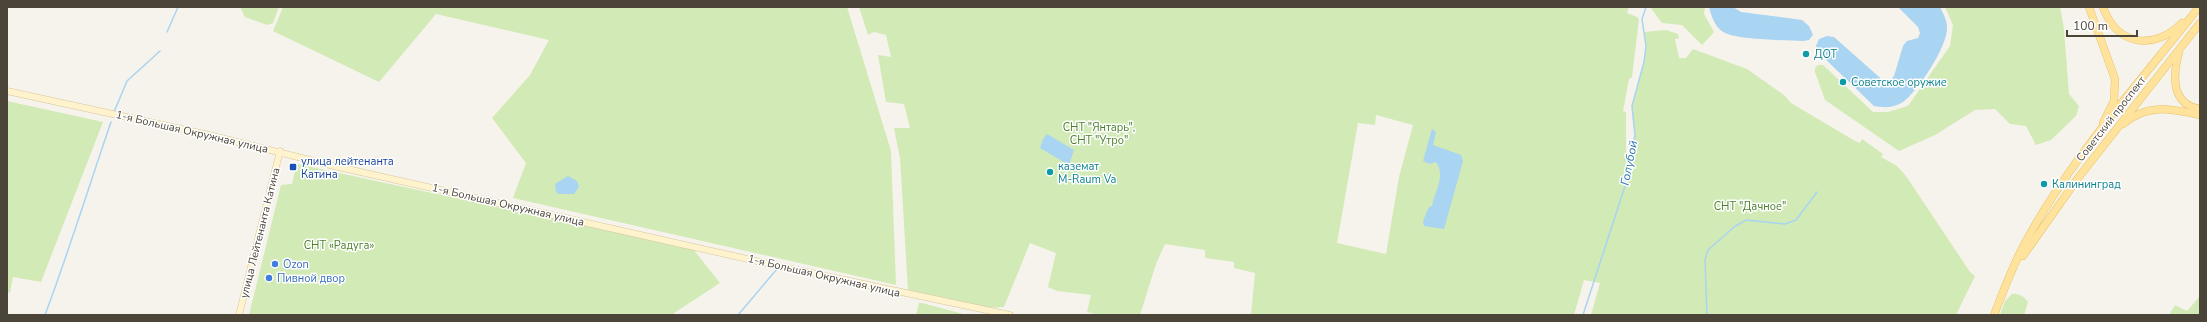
<svg xmlns="http://www.w3.org/2000/svg" width="2207" height="322" font-family="'Nunito Sans',sans-serif">
<style>
.green{fill:#d2eab5;fill-rule:evenodd}
.water{fill:#a9d4f2}
.lines{fill:none;stroke-linecap:round;stroke-linejoin:round}
.stream{stroke:#a9d4f2;stroke-width:1.5}
.secondary-casing{stroke:#d6c79b;stroke-width:7}
.primary-casing{stroke:#e6c16a;stroke-width:8}
.secondary{stroke:#fff3cd;stroke-width:6}
.primary{stroke:#ffe39c;stroke-width:7}
.culture-dot{fill:#0f9aa8;stroke:#fff;stroke-width:1.5}
.transit-dot{fill:#1a4fb4;stroke:#fff;stroke-width:1.5}
.shop-dot{fill:#3f7fe0;stroke:#fff;stroke-width:1.5}
.labels{text-anchor:middle;dominant-baseline:central;stroke-width:3;stroke-linejoin:round;paint-order:stroke}
.culture-label{font-size:11px;fill:#0d838f;stroke:#fff;text-anchor:start}
.street-label{font-size:11px;fill:#4b4439;stroke:#fff}
.park-label{font-size:11px;fill:#4a7f2a;stroke:#fff}
.transit-label{font-size:11px;fill:#164399;stroke:#fff;text-anchor:start}
.shop-label{font-size:11px;fill:#366cbe;stroke:#fff;text-anchor:start}
.water-label{font-size:12px;font-style:italic;fill:#2e7ab2;stroke:#fff}
</style>
<rect width="100%" height="100%" fill="#f6f3ec"/>
<!-- green -->
<g class="green">
<polygon points="240,7 279,7 273,23 267,25 245,17"/>
<polygon points="283,7 847,7 891,151 896,285 513,198 526,163 492,118 530,75 549,40 436,14 379,82 273,31"/>
<path d="M859 7H1629L1627 13 1637 17 1639 19 1632 77 1629 79 1623 111 1626 112V173L1635 136 1632 106 1644 61 1646 46 1644 32 1666 30 1678 34 1679 38 1675 39 1679 58H1686L1693 49 1747 69 1784 95 1791 103 1855 141 1860 143 1862 139 1883 154 1881 157 1897 166 1906 176 1970 272 1975 276 1956 315H1591L1600 283 1584 280 1574 315H1251L1255 273 1234 268V262L1205 258V250L1165 244 1156 264 1140 315H1099L1087 312 1091 295 1057 291 1048 287 1056 253 1030 243 1004 307C972 310 939 298 908 290L900 158 894 128H910L904 104 886 102 878 55 891 57 886 35 874 32 868 35ZM1376 115 1413 125 1399 177 1386 254 1337 243 1358 123 1375 125Z"/>
<polygon points="1650,7 1705,7 1704,14 1714,32 1702,45 1682,25 1662,23"/>
<polygon points="1945,7 2060,7 2064,29 2069,94 2079,106 2076,116 2051,140 2036,145 2026,126 2010,124 1995,109 1975,110 1935,135 1899,151 1825,100 1815,72 1815,68 1818,65 1823,65 1873,112 1888,112 1908,106 1950,46 1953,25"/>
<polygon points="7,101 103,122 41,282 13,277 10,293 7,292"/>
<polygon points="297,164 693,249 720,283 674,313 675,315 249,315 281,185 292,184"/>
<path d="M2012 294C2019 293 2024 297 2028 302L2024 315H2000L2005 301Z"/>
<polygon points="2200,296 2200,315 2169,315 2175,305 2187,311"/>
<polygon points="919,303 922,303 967,315 916,315"/>
</g>
<!-- water -->
<g class="water">
<path d="M1709 7H1733L1741 12 1802 20 1809 26 1813 35 1809 40 1803 41C1783 40 1741 40 1725 33 1716 29 1711 16 1709 7Z"/>
<path d="M1898 7H1940C1943 13 1947 20 1947 27 1948 46 1918 91 1903 102 1893 108 1884 108 1874 106L1820 54 1816 46 1819 39 1827 36 1834 37 1887 84 1894 76 1903 46 1907 41 1918 38 1920 33 1918 27Z"/>
<path d="M1432 129 1436 132 1433 145 1461 155 1463 161 1444 229 1424 226 1423 221 1429 207 1432 206C1435 191 1446 176 1436 162L1430 164 1423 161Z"/>
<polygon points="1047,134 1074,150 1069,165 1040,148 1043,139"/>
<polygon points="568,176 577,181 579,187 574,194 559,194 556,192 555,184"/>
</g>
<g class="lines">
<!-- stream -->
<g class="stream">
<polyline points="167,32 178,7"/>
<polyline points="114,112 127,81 160,51"/>
<path d="M45 315C69 251 89 186 111 122"/>
<polyline points="738,315 777,269"/>
<polyline points="1583,315 1625,186 1628,161 1635,136 1632,106 1644,62 1646,46 1642,19 1646,7"/>
<polyline points="1707,315 1705,260 1708,250 1734,227 1746,220 1785,224 1796,220 1817,192"/>
</g>
<defs>
<g id="secondary">
<polyline points="7,91 209,135 334,166 774,265 1010,315"/>
<polyline points="239,315 280,151"/>
</g>
<g id="primary">
<polyline points="2089,7 2115,79 2114,101 2103,123"/>
<path d="M2103 7C2117 46 2154 51 2182 23"/>
<path d="M2179 52C2173 74 2170 104 2200 109"/>
<path d="M2123 124C2147 103 2171 109 2200 115"/>
<polyline points="2023,256 2078,178 2200,23"/>
<path d="M1994 315C2003 292 2012 267 2024 245 2069 160 2140 82 2199 7"/>
</g>
</defs>
<!-- secondary casing -->
<use href="#secondary" class="secondary-casing"/>
<!-- primary casing -->
<use href="#primary" class="primary-casing"/>
<!-- secondary -->
<use href="#secondary" class="secondary"/>
<!-- primary -->
<use href="#primary" class="primary"/>
</g>
<!-- markers -->
<g class="culture-dot">
<circle cx="1806" cy="54" r="4"/>
<circle cx="1843" cy="82" r="4"/>
<circle cx="1050" cy="172" r="4"/>
<circle cx="2044" cy="184" r="4"/>
</g>
<rect class="transit-dot" x="289" y="163" width="8" height="8" rx="2"/>
<g class="shop-dot">
<circle cx="275" cy="264" r="4"/>
<circle cx="269" cy="278" r="4"/>
</g>
<g class="labels">
<!-- culture labels -->
<g class="culture-label">
<text x="1814" y="54">ДОТ</text>
<text x="1851" y="82">Советское оружие</text>
<text x="1058" y="166">каземат<tspan x="1058" dy="13">M-Raum Va</tspan></text>
<text x="2052" y="184">Калининград</text>
</g>
<!-- street labels -->
<g class="street-label">
<text transform="translate(2111 119) rotate(-52)">Советский проспект</text>
<text transform="translate(192 132) rotate(13)">1-я Большая Окружная улица</text>
<text transform="translate(508 205) rotate(13)">1-я Большая Окружная улица</text>
<text transform="translate(260 233) rotate(-76)">улица Лейтенанта Катина</text>
<text transform="translate(824 276) rotate(13)">1-я Большая Окружная улица</text>
</g>
<!-- park labels -->
<g class="park-label">
<text x="1099" y="127">СНТ "Янтарь",<tspan x="1099" dy="13">СНТ "Утро"</tspan></text>
<text x="1750" y="206">СНТ "Дачное"</text>
<text x="339" y="245">СНТ «Радуга»</text>
</g>
<!-- transit labels -->
<g class="transit-label">
<text x="301" y="161">улица лейтенанта<tspan x="301" dy="13">Катина</tspan></text>
</g>
<!-- shop labels -->
<g class="shop-label">
<text x="283" y="264">Ozon</text>
<text x="277" y="278">Пивной двор</text>
</g>
<!-- water labels -->
<g class="water-label">
<text transform="translate(1629 163) rotate(-79)">Голубой</text>
</g>
</g>
<!-- border -->
<rect width="2207" height="322" fill="none" stroke="#4b4439" stroke-width="16"/>
<!-- scale -->
<path d="M2067 30v6h70v-6" fill="none" stroke="#4b4439" stroke-width="2"/>
<text x="2073" y="30" font-size="12" fill="#4b4439" stroke="#ffffff" stroke-width="3" paint-order="stroke">100 m</text>
</svg>
